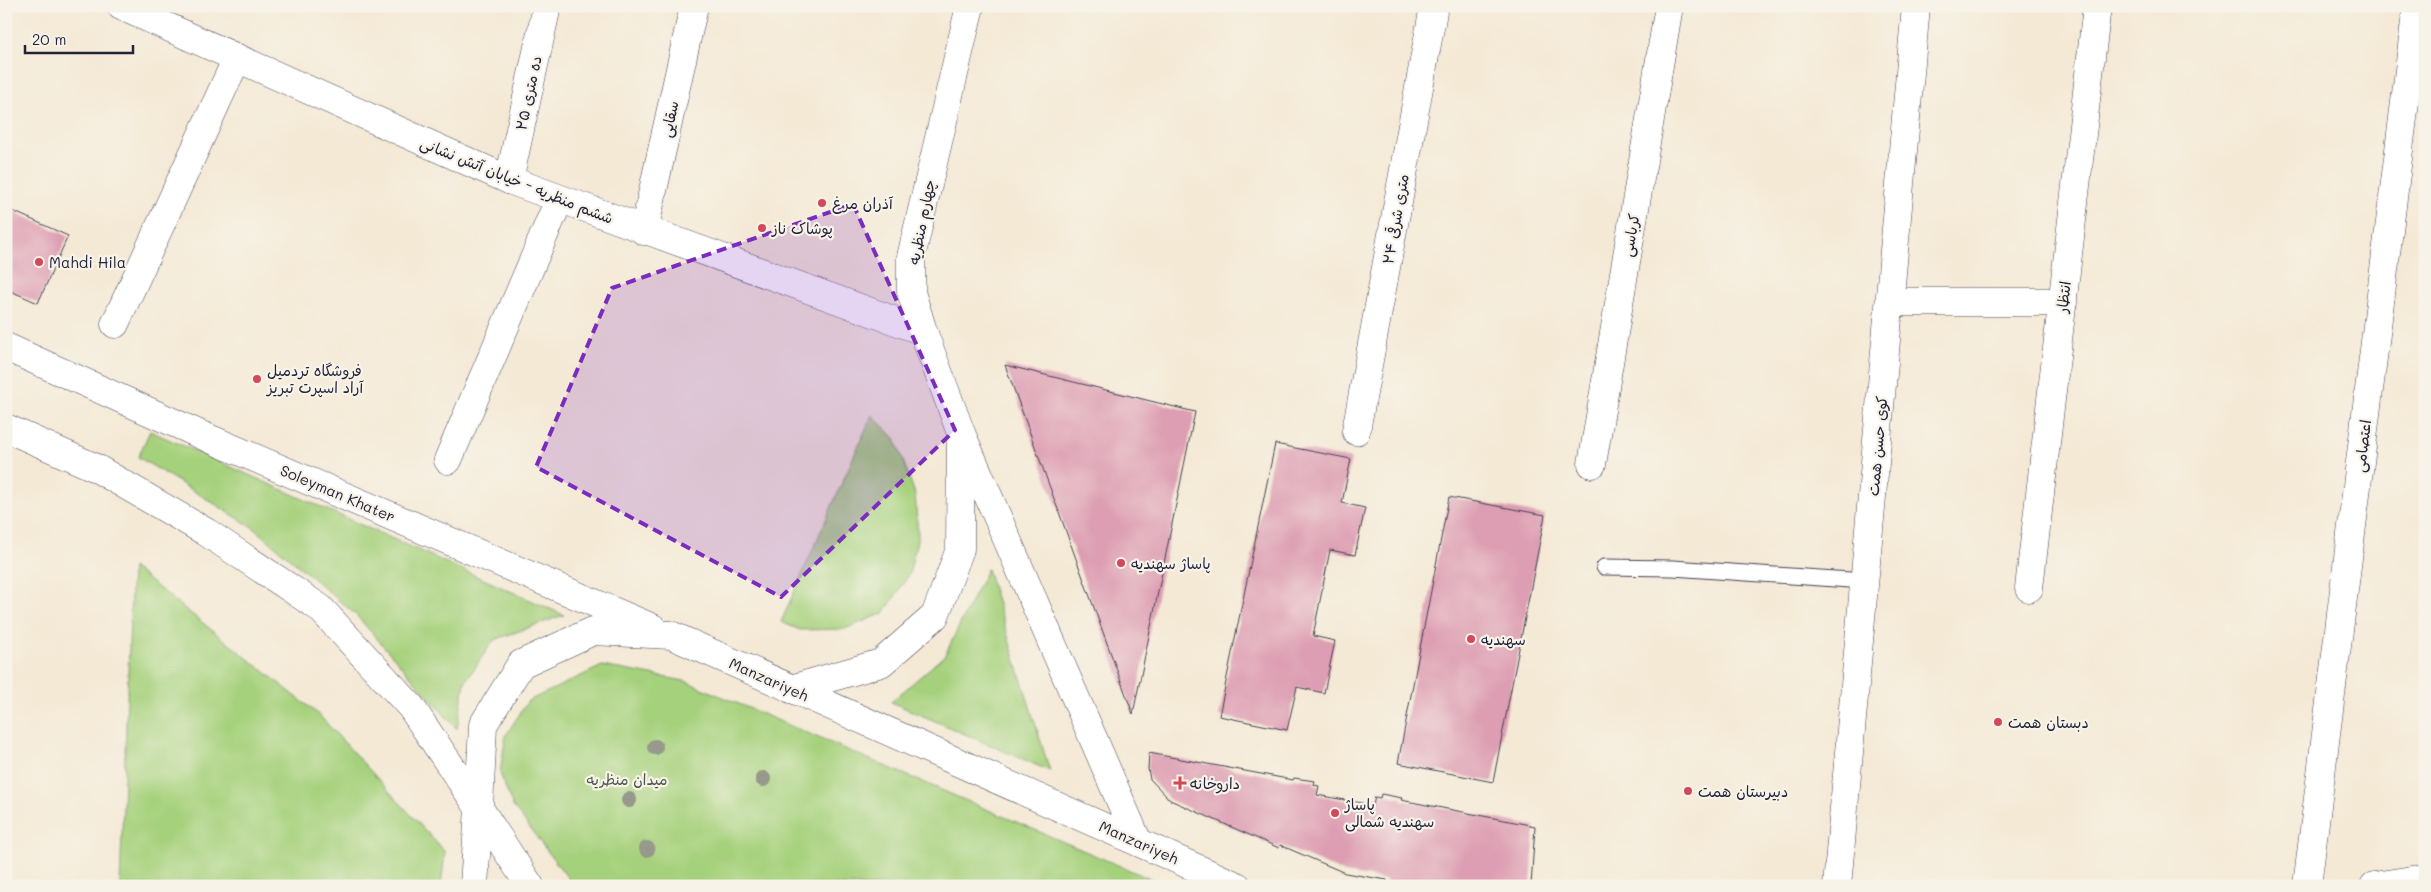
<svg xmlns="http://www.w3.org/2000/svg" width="2431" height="892" font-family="Mali,'Playpen Sans Arabic',sans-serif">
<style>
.green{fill:#a6d17c;stroke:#647a5c}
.building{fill:#dd9db2}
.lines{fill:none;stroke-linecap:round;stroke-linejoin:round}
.lane-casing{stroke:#424052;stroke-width:17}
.street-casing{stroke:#424052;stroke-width:29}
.secondary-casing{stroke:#424052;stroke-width:29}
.primary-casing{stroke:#424052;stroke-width:29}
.lane{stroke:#fff;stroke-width:15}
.street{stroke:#fff;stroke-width:28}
.secondary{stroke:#fff;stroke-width:28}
.primary{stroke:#fff;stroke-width:28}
.tree{fill:#96998b}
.marked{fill:#7b2cbf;fill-opacity:0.2;stroke:#7b2cbf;stroke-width:4;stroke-dasharray:10 6;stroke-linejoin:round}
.poi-dot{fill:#d1495b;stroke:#f7f3e8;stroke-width:2}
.labels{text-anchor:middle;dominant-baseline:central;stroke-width:4.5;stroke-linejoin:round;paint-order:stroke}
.street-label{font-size:15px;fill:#22223b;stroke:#f7f3e8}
.poi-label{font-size:15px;fill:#22223b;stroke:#f7f3e8;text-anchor:start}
.park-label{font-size:15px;fill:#4a574e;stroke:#f7f3e8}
</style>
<rect width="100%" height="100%" fill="#f7f3e8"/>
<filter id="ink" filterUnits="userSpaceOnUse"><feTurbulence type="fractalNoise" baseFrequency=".02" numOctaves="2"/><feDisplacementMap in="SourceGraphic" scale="10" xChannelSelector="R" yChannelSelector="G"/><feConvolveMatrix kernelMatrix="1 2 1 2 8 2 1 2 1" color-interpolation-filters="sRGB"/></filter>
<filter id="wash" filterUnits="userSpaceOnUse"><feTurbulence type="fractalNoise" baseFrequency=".0096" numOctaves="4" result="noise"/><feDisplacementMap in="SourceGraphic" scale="20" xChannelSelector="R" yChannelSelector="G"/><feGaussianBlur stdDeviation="1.12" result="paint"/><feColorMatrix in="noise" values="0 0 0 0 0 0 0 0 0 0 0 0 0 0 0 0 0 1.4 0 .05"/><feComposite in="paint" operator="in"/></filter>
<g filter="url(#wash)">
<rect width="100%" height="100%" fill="#f4e9d5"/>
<!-- green -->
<g class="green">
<polygon points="872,415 895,438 915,494 918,536 909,575 884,613 845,629 800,630 781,622"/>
<polygon points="150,431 564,615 494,640 465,682 457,729 356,615 254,528 138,457"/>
<polygon points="132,567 318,714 445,852 441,886 120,886"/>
<polygon points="987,569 1050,771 891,702 945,655"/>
<polygon points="602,666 685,681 1167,886 574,886 512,805 500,773 506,735 528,701"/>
</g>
<g id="blocks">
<!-- building -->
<g class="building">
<polygon points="6,208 68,236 38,303 6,289"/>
<polygon points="1005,365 1195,412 1133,714"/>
<polygon points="1275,444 1351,459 1342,503 1365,508 1355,555 1330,550 1313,636 1335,641 1324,693 1297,687 1287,730 1219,716"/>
<polygon points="1449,497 1545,515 1493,782 1398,763"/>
<polygon points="1149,753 1293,780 1294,778 1315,781 1314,785 1319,786 1317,795 1373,805 1375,797 1380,798 1381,794 1402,798 1401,800 1535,826 1531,886 1385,886 1387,880 1345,873 1280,845 1279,848 1170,800 1150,779 1148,769"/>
</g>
</g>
</g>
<g filter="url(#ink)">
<use href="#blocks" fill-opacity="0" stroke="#424052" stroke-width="1"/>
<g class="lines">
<defs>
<polyline id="lane" points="1604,567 1673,568 1865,581"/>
<g id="street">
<polyline points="509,180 547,6"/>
<polyline points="644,231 694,6"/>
<polyline points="1890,302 2063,302"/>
<polyline points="115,324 237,58"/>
<polyline points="1356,431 1434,6"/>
<polyline points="448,460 559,200"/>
<polyline points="1592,464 1669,6"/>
<polyline points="2029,588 2097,6"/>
<polyline points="1837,886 1916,6"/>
<polyline points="2307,886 2417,6"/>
</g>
<g id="secondary">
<polyline points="121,6 509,180 923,331"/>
<polyline points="961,433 923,331 911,292 911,257 970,6"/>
<polyline points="791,689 881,663 935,616 960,549 961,433 1138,842"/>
<polyline points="474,886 479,808"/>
</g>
<g id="primary">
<polyline points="6,347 199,434 653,628"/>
<polyline points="6,428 96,468 206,532 320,608 411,707 479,808"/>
<polyline points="530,886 479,808 483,725 521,664 593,631 671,635 1237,886"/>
<polyline points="2374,886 2425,878"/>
</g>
</defs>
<!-- lane casing -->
<use href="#lane" class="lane-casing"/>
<!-- street casing -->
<use href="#street" class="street-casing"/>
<!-- secondary casing -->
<use href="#secondary" class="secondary-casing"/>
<!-- primary casing -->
<use href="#primary" class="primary-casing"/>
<!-- lane -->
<use href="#lane" class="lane"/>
<!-- street -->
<use href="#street" class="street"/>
<!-- secondary -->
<use href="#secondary" class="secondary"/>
<!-- primary -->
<use href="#primary" class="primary"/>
</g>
<!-- trees -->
<g class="tree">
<circle cx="655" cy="747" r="8"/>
<circle cx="763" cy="779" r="8"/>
<circle cx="629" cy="800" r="8"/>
<circle cx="647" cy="849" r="8"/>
</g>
</g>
<!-- marked area -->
<path class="marked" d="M853 204 955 430 781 597 536 467 612 288Z"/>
<!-- markers -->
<g class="poi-dot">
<circle cx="822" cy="203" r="5"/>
<circle cx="762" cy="228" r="5"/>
<circle cx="39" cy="262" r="5"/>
<circle cx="257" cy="379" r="5"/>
<circle cx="1121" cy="563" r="5"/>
<circle cx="1471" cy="639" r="5"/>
<circle cx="1998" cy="722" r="5"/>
<path d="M1177.5 775.5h5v5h5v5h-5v5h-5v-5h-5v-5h5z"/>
<circle cx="1688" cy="791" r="5"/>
<circle cx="1335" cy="813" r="5"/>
</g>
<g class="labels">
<!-- street labels -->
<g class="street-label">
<text transform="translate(528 93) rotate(-78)">ده متری ۲۵</text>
<text transform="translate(669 119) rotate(-78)">سقایی</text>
<text transform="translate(517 180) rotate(22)">ششم منظریه - خیابان آتش نشانی</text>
<text transform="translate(1395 219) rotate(-80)">۲۴ متری شرقی</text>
<text transform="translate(921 222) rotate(-79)">چهارم منظریه</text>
<text transform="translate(1630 235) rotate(-80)">کرباسی</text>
<text transform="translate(2063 297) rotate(-83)">انتظار</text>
<text transform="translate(1877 446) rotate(-85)">کوی حسن همت</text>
<text transform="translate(2362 446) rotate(-83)">اعتصامی</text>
<text transform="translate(338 493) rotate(23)">Soleyman Khater</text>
<text transform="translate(769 679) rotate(24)">Manzariyeh</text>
<text transform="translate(1139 842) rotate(24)">Manzariyeh</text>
</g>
<!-- poi labels -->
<g class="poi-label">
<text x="832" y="203">آذران مرغ</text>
<text x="772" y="228">پوشاک ناز</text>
<text x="49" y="262">Mahdi Hila</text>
<text x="267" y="370">فروشگاه تردمیل<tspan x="267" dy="17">آراد اسپرت تبریز</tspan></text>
<text x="1131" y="563">پاساژ سهندیه</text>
<text x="1481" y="639">سهندیه</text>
<text x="2008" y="722">دبستان همت</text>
<text x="1190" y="783">داروخانه</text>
<text x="1698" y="791">دبیرستان همت</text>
<text x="1345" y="804">پاساژ<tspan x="1345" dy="17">سهندیه شمالی</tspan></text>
</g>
<!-- park labels -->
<g class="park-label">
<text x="627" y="779">میدان منظریه</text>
</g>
</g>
<!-- margin -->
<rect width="2431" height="892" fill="none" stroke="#f7f3e8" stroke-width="25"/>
<!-- scale -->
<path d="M25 45v8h108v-8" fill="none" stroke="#22223b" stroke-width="2.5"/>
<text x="32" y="45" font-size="15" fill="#22223b" stroke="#f7f3e8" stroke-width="4" paint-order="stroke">20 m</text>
</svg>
